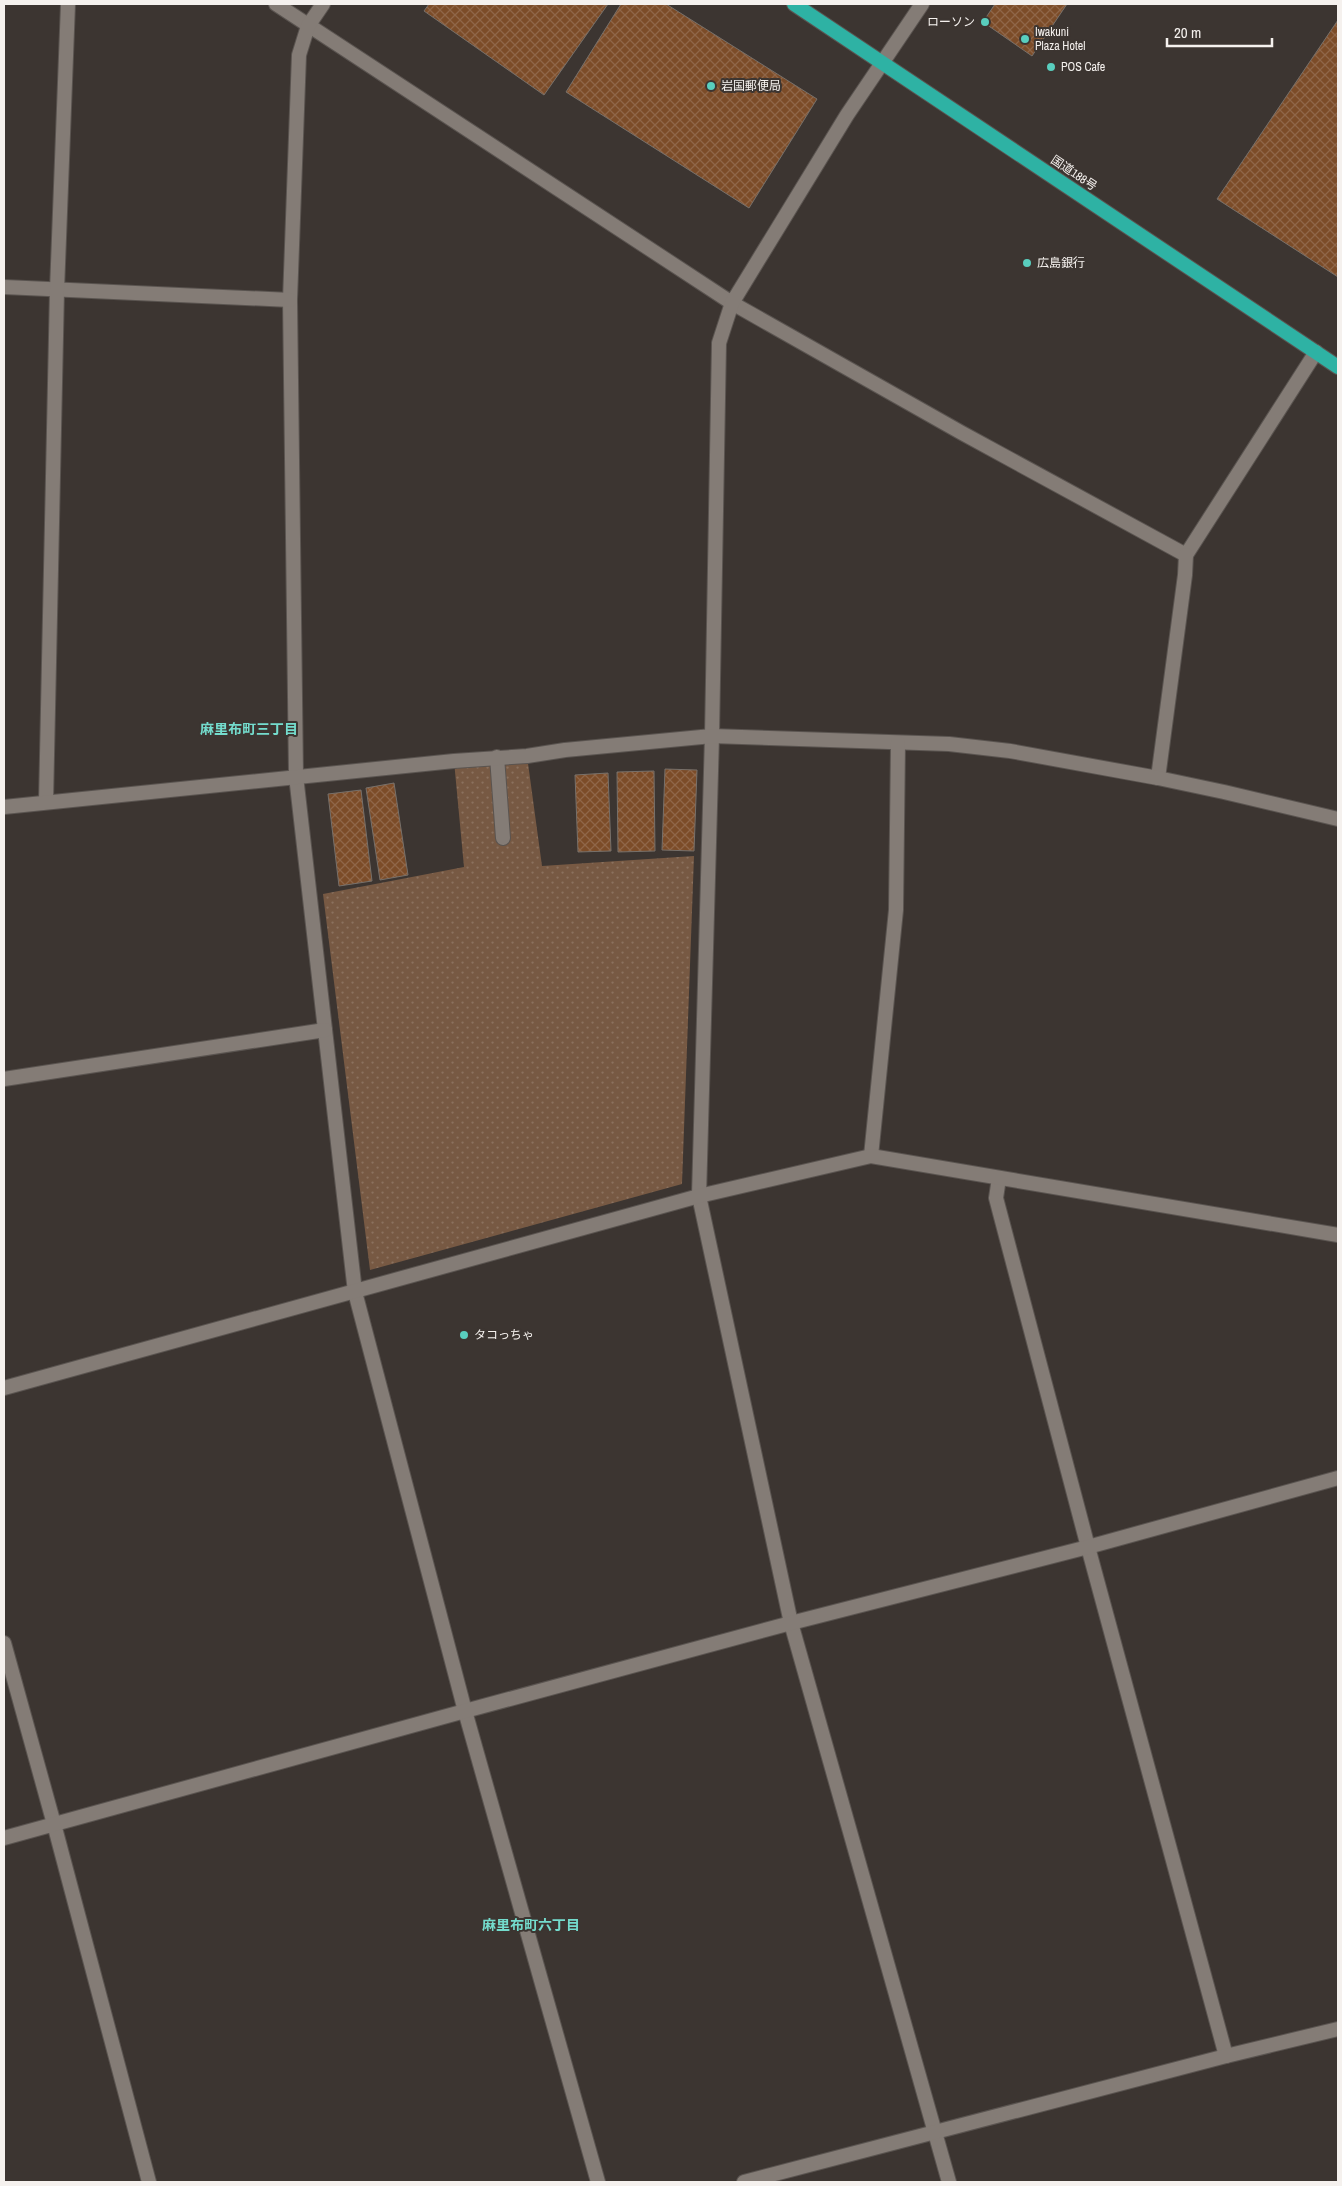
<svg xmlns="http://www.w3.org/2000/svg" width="1342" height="2186" font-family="'Archivo Narrow','Noto Sans JP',sans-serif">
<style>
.grass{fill:url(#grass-dots)}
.building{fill:url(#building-cross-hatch);stroke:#77706a}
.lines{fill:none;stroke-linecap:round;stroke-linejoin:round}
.minor-casing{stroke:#5a5450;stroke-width:16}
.trunk-casing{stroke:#5a5450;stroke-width:16}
.minor{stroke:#847c76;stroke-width:14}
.trunk{stroke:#2eb2a4;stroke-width:14}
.poi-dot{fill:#59cebe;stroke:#3c3531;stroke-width:2}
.labels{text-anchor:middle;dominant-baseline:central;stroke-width:4;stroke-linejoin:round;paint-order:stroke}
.poi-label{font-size:12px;fill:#f5f1ee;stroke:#3c3531;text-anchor:start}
.street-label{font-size:12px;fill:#f5f1ee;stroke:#3c3531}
.neighbourhood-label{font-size:14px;font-weight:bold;fill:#74dccd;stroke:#3c3531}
</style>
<defs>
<pattern id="grass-dots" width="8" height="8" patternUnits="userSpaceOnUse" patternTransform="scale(1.25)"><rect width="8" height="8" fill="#775943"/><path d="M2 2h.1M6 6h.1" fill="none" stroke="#8b715e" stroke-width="1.8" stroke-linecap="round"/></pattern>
<pattern id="building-cross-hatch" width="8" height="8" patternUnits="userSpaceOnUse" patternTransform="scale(1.25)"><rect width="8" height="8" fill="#7c4c28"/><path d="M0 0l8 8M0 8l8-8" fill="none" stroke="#8f6648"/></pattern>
</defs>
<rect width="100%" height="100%" fill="#3c3531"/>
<!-- grass -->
<polygon class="grass" points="527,756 542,866 694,856 682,1184 370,1270 323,894 464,867 454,761"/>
<!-- building -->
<g class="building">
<polygon points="429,4 608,4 544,95 424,11"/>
<polygon points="621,4 666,4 817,99 749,208 566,92"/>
<polygon points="995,4 1067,4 1032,56 983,22"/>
<polygon points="1338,20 1338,277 1217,199"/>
<polygon points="665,769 697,770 694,851 662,850"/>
<polygon points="654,771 655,851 618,852 617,772"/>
<polygon points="608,773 611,851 578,852 575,775"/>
<polygon points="394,783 408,875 380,880 366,788"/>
<polygon points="361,790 372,881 339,886 328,794"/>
</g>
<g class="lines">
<defs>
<g id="minor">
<polyline points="276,4 732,303 962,433 1186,555 1316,352"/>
<polyline points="323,4 308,26 299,55 290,300 296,776 355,1292 465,1711 598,2182"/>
<polyline points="922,4 847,115 732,303 719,343 712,736 699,1196 791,1623 949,2182"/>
<polyline points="4,287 290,300"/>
<polyline points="497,757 503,838"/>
<polyline points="1158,778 1185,575 1186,555"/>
<polyline points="46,802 57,290 68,4"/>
<polyline points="4,807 454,761 527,756 565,750 712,736 949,744 1010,751 1158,778 1224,792 1338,819"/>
<polyline points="4,1079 325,1030"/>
<polyline points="871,1156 896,910 898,743"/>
<polyline points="999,1178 996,1198 1088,1547 1226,2056"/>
<polyline points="4,1388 699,1196 871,1156 1338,1235"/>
<polyline points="4,1643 54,1824 149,2182"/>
<polyline points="4,1838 465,1711 791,1623 1088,1547 1338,1478"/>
<polyline points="744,2182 1226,2056 1338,2029"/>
</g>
<polyline id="trunk" points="794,4 1338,367"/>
</defs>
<!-- minor casing -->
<use href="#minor" class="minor-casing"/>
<!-- trunk casing -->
<use href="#trunk" class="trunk-casing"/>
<!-- minor -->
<use href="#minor" class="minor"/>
<!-- trunk -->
<use href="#trunk" class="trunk"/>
</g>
<!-- markers -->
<g class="poi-dot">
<circle cx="985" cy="22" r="5"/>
<circle cx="1025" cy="39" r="5"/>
<circle cx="1051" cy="67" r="5"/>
<circle cx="711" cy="86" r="5"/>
<circle cx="1027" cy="263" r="5"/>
<circle cx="464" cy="1335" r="5"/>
</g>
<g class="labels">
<!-- poi labels -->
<g class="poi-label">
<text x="975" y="22" text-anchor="end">ローソン</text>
<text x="1035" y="32">Iwakuni<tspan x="1035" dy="14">Plaza Hotel</tspan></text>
<text x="1061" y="67">POS Cafe</text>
<text x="721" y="86">岩国郵便局</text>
<text x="1037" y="263">広島銀行</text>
<text x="474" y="1335">タコっちゃ</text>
</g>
<!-- street labels -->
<g class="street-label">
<text transform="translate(1074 173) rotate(34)">国道188号</text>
</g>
<!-- neighbourhood labels -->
<g class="neighbourhood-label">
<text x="249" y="729">麻里布町三丁目</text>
<text x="531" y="1925">麻里布町六丁目</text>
</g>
</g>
<!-- border -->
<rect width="1342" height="2186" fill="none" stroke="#f5f1ee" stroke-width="10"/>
<!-- scale -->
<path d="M1167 38v8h105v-8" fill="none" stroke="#f5f1ee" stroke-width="2.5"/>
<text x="1174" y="38" font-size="15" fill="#f5f1ee" stroke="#3c3531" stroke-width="4" paint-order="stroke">20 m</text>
</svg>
